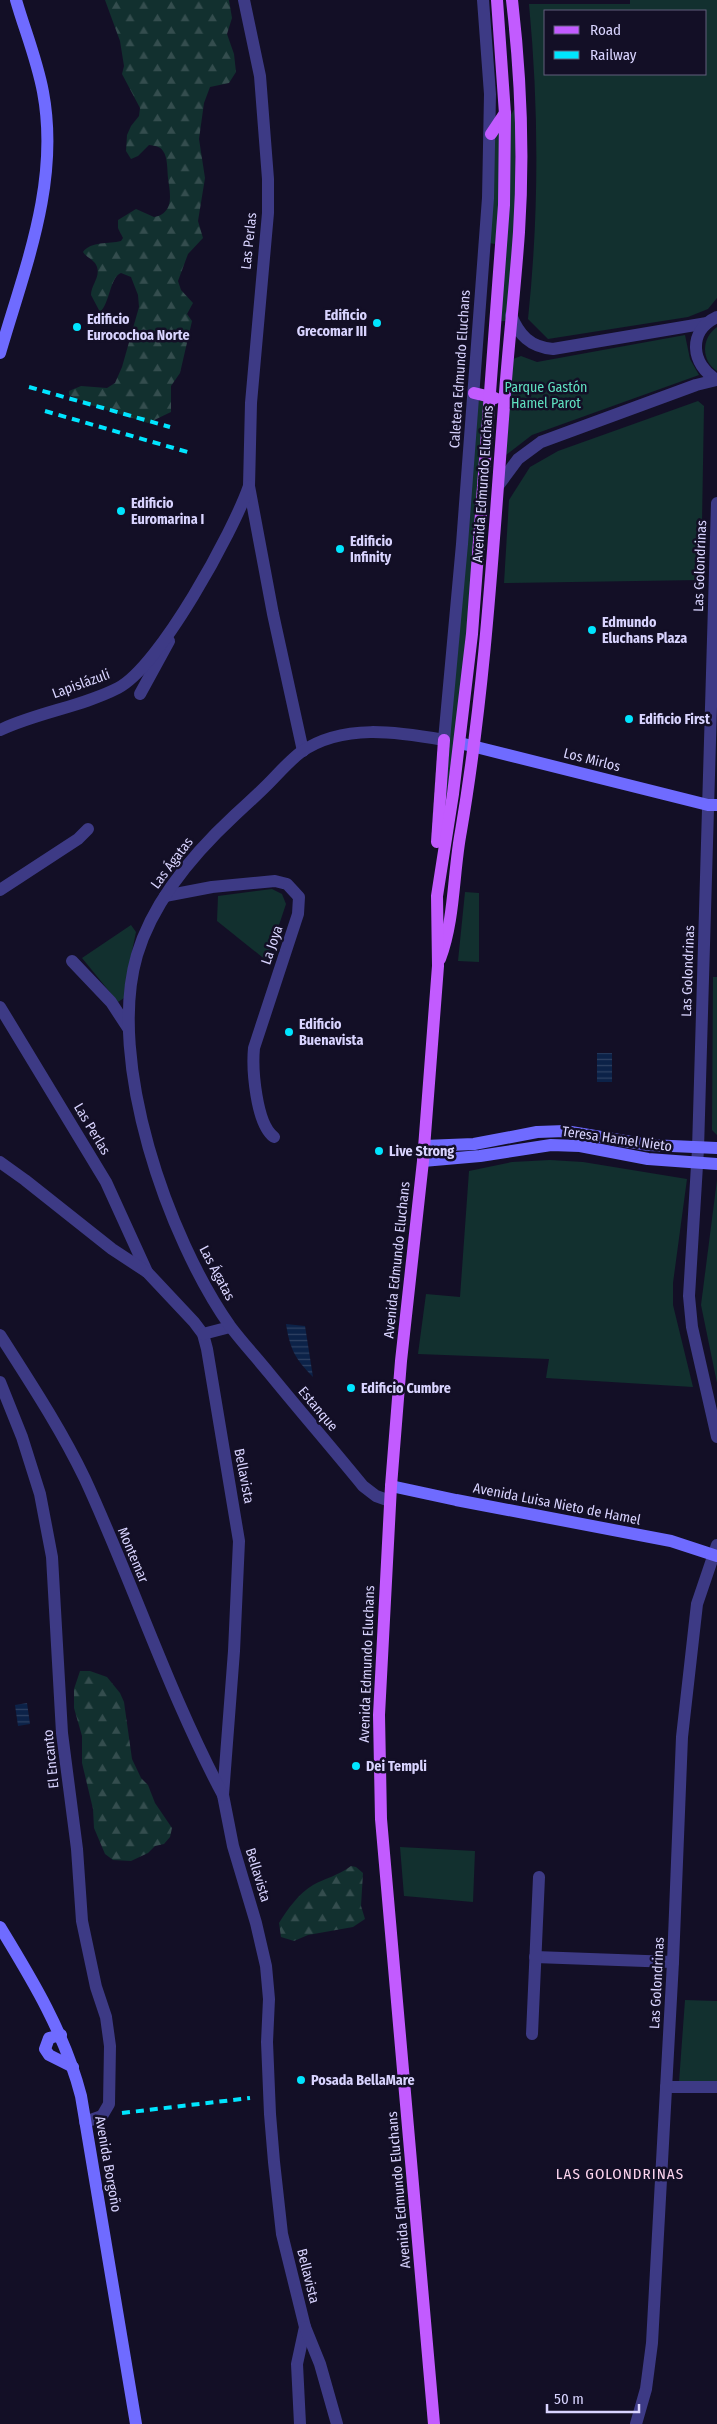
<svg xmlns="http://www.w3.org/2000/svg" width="717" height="2424" font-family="'Fira Sans Condensed',sans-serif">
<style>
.green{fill:#12302f;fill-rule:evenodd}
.forest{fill:url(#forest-firs)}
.water{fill:url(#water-rules)}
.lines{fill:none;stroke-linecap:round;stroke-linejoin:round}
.street{stroke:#3d3a85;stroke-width:12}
.secondary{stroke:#6f6bff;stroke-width:12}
.primary{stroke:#c25bff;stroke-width:12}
.rail{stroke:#00e5ff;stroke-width:4;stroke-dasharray:8 6;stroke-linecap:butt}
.poi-dot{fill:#00e5ff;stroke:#130f26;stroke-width:2}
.labels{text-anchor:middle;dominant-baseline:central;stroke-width:5;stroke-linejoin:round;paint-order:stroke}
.street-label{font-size:14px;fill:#d9d4ff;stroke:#130f26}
.poi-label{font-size:14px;font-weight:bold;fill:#d9d4ff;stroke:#130f26;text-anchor:start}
.park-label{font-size:14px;fill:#5fe0c0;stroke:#130f26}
.neighbourhood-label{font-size:15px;letter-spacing:1px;fill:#ffd6f0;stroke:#130f26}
</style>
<defs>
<pattern id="forest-firs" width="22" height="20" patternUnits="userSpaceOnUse" patternTransform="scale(1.25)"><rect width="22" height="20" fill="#12302f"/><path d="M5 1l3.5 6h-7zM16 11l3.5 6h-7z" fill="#344d4e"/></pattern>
<pattern id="water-rules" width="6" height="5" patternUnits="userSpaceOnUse" patternTransform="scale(1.25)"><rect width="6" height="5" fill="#0c2248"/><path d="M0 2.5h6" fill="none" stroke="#2f4163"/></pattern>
</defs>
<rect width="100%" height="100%" fill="#130f26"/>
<!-- green -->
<g class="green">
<path d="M630 0H717V298L708 309 688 317 548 339 528 319C539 214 539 110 529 4H630ZM546 11H706V74H546Z"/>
<polygon points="515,108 515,223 507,321 501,321 509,118"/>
<polygon points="500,131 500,202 495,244 489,243 495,138"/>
<path d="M717 327V371C701 361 701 338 717 327Z"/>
<polygon points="685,335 690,359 699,375 532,435 506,455 513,359 521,356 537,362"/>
<path d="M480 400 484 402C473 546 466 692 440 834L478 402Z"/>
<polygon points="698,401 704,406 701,580 504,583 509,500 530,467 558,451"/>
<polygon points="272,889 282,894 286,904 267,961 217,921 218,896"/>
<polygon points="465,892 479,893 479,962 458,961"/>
<polygon points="131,925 136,932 129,966 124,998 118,1002 82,958"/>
<polygon points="713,977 717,977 717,1135 712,1130"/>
<polygon points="550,1160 583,1162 687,1179 673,1283 673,1305 693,1387 546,1378 549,1359 418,1354 426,1294 460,1297 469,1171 512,1162"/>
<polygon points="717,1180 717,1383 701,1305"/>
<polygon points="400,1847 475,1851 473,1902 404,1896"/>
<polygon points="685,2000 717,2001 717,2081 679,2082"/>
</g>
<!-- forest -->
<g class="forest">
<path d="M105 0H229L232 18 227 34 234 54 236 72 229 83 210 87 204 103 199 139 205 178 198 221 203 238 188 254 178 281 181 290 193 303 187 314 192 321 180 373 171 386V412L148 423 91 405 69 395V391L81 386 107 388 115 383 122 367 139 307 138 295 131 277 121 273C110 277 110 303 100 312L91 295C91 284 103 275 95 263 92 259 86 257 83 252 91 241 109 244 121 241L123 238 118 228V220L136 209 154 217C175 213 170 193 168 178 167 170 168 158 163 151 160 146 155 146 149 145L138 156 131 159 126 151 127 135 131 126 139 116 140 108 122 74 124 66 120 41Z"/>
<polygon points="80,1671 90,1671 107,1677 120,1693 124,1702 132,1759 141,1778 148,1785 155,1803 172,1828 170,1837 164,1844 155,1846 148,1853 131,1861 113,1860 105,1854 94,1828 93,1809 82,1763 82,1736 74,1708 74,1689"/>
<path d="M351 1866 356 1867 363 1873 361 1906 365 1919 353 1927 308 1935 294 1941 281 1937 279 1923C287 1910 299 1893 313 1885 326 1878 337 1876 351 1866Z"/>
</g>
<!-- water -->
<g class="water">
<rect x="597" y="1053" width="15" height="29"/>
<path d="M286 1324 305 1326 313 1377C295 1359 290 1349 286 1324Z"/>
<polygon points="27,1703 30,1724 18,1726 15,1705"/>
</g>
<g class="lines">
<!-- street -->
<g class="street">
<polyline points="244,0 260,76 268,179 268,213 251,403 249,486 273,614 303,751"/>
<path d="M511 315C519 335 530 347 553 349L707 323"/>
<path d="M717 317C687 331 691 365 717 380"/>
<polyline points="498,486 518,459 541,442 696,385 716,380"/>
<polyline points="717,503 698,1149 689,1296 692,1327 717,1437"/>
<polyline points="140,694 169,641"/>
<path d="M0 730C38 712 81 707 118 688 160 666 233 532 249 486"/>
<polyline points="0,890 78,839 88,829"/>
<path d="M165 896 212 887 275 881 287 884 299 897 298 914 254 1048C252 1069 256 1124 274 1137"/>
<polyline points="72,961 111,1002 128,1028"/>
<polyline points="0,1007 106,1182 147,1272"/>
<polyline points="0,1162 25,1180 112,1249 147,1272 194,1322 203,1334 207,1349 239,1541 234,1651 223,1795 233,1846 256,1923 266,1966 269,1999 267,2042 270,2114 274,2162 282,2234 305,2327 297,2364 300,2424"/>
<polyline points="203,1334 230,1327"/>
<path d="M0 1335C30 1382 61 1429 85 1479 133 1583 169 1694 223 1795"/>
<polyline points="0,1382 22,1437 40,1494 52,1557 62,1733 77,1849 82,1921 96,1987 106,2017 110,2046 109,2104 102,2116 85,2122"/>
<path d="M390 1501 376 1496 363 1486C332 1448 300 1411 269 1373 256 1357 242 1342 230 1326 168 1238 106 1061 137 955 153 901 194 853 235 815 246 805 257 795 268 784 279 773 289 761 301 752 343 723 397 732 444 740L462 544 488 198 490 94 483 0"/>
<polyline points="535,1957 673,1962"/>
<polyline points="532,2034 539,1877"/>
<polyline points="666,2087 717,2087"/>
<polyline points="305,2327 320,2364 337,2424"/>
<polyline points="636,2424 646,2389 652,2343 673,1962 682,1737 697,1604 717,1545"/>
</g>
<!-- secondary -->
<g class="secondary">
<path d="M0 353C25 267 60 182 43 92 37 60 25 31 16 0"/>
<polyline points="460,743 708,805 717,805"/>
<polyline points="424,1146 474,1144 537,1132 565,1131 649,1145 717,1148"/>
<polyline points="423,1161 480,1156 551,1145 580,1146 648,1159 717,1164"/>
<polyline points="391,1486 456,1500 671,1541 717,1556"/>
<path d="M0 1927C33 1981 65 2034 81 2096L136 2424"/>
<polyline points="61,2035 49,2038 45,2049 49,2055 73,2067"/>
</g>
<!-- primary -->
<g class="primary">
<polyline points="491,134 505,113"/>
<polyline points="474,393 495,398"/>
<polyline points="437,842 444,740"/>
<path d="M440 959C455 919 453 873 461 831 485 690 493 548 504 406 508 348 515 290 519 232 524 155 521 77 512 0"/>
<polyline points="434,2424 381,1819 379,1715 391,1486 401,1361 423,1161 438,966 437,896 453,794 472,634 504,205 505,114 497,0"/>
</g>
<!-- rail -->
<g class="rail">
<polyline points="29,387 170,427"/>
<polyline points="45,411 191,453"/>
<polyline points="122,2113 250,2098"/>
</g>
</g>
<!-- markers -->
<g class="poi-dot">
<circle cx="377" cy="323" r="5"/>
<circle cx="77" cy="327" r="5"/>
<circle cx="121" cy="511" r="5"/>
<circle cx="340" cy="549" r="5"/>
<circle cx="592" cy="630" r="5"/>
<circle cx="629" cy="719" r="5"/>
<circle cx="289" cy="1032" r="5"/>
<circle cx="379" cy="1151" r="5"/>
<circle cx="351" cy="1388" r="5"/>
<circle cx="356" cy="1766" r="5"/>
<circle cx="301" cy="2080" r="5"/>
</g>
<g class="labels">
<!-- street labels -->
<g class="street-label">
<text transform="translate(249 241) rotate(-84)">Las Perlas</text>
<text transform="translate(460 369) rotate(-86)">Caletera Edmundo Eluchans</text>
<text transform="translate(483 484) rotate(-86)">Avenida Edmundo Eluchans</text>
<text transform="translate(700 566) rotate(-88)">Las Golondrinas</text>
<text transform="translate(81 684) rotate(-20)">Lapislázuli</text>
<text transform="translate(592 760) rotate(14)">Los Mirlos</text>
<text transform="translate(172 863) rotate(-53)">Las Ágatas</text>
<text transform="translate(272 945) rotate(-71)">La Joya</text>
<text transform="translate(688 971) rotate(-88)">Las Golondrinas</text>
<text transform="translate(92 1129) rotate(59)">Las Perlas</text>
<text transform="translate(617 1139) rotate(8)">Teresa Hamel Nieto</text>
<text transform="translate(397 1260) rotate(-84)">Avenida Edmundo Eluchans</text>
<text transform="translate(217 1273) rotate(62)">Las Ágatas</text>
<text transform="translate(318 1409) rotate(50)">Estanque</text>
<text transform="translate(244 1476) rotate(79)">Bellavista</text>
<text transform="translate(557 1504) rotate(11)">Avenida Luisa Nieto de Hamel</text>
<text transform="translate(133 1555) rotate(67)">Montemar</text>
<text transform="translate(367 1664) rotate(-88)">Avenida Edmundo Eluchans</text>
<text transform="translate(51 1759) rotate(-96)">El Encanto</text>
<text transform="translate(258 1875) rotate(73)">Bellavista</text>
<text transform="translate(657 1983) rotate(-87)">Las Golondrinas</text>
<text transform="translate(108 2164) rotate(80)">Avenida Borgoño</text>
<text transform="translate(399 2190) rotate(-95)">Avenida Edmundo Eluchans</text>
<text transform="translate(308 2276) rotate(76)">Bellavista</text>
</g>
<!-- poi labels -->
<g class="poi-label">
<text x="367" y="315" text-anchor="end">Edificio<tspan x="367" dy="16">Grecomar III</tspan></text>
<text x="87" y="319">Edificio<tspan x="87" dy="16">Eurocochoa Norte</tspan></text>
<text x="131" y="503">Edificio<tspan x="131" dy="16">Euromarina I</tspan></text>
<text x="350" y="541">Edificio<tspan x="350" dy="16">Infinity</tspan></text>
<text x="602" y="622">Edmundo<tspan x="602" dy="16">Eluchans Plaza</tspan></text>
<text x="639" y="719">Edificio First</text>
<text x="299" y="1024">Edificio<tspan x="299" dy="16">Buenavista</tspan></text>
<text x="389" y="1151">Live Strong</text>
<text x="361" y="1388">Edificio Cumbre</text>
<text x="366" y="1766">Dei Templi</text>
<text x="311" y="2080">Posada BellaMare</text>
</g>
<!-- park labels -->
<g class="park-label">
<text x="546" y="387">Parque Gastón<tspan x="546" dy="16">Hamel Parot</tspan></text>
</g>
<!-- neighbourhood labels -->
<g class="neighbourhood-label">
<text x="620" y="2174">LAS GOLONDRINAS</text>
</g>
</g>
<!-- legend -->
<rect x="544" y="10" width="162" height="65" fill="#130f26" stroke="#625e7d"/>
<rect x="554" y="26" width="25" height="8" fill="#c25bff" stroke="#625e7d"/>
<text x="590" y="35" font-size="15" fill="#d9d4ff">Road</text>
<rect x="554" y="51" width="25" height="8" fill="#00e5ff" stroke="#625e7d"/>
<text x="590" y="60" font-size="15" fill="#d9d4ff">Railway</text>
<!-- scale -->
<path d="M547 2404v8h92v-8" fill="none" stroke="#d9d4ff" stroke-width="2.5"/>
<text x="554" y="2404" font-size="15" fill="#d9d4ff" stroke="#130f26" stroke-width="4" paint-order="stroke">50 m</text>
</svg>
